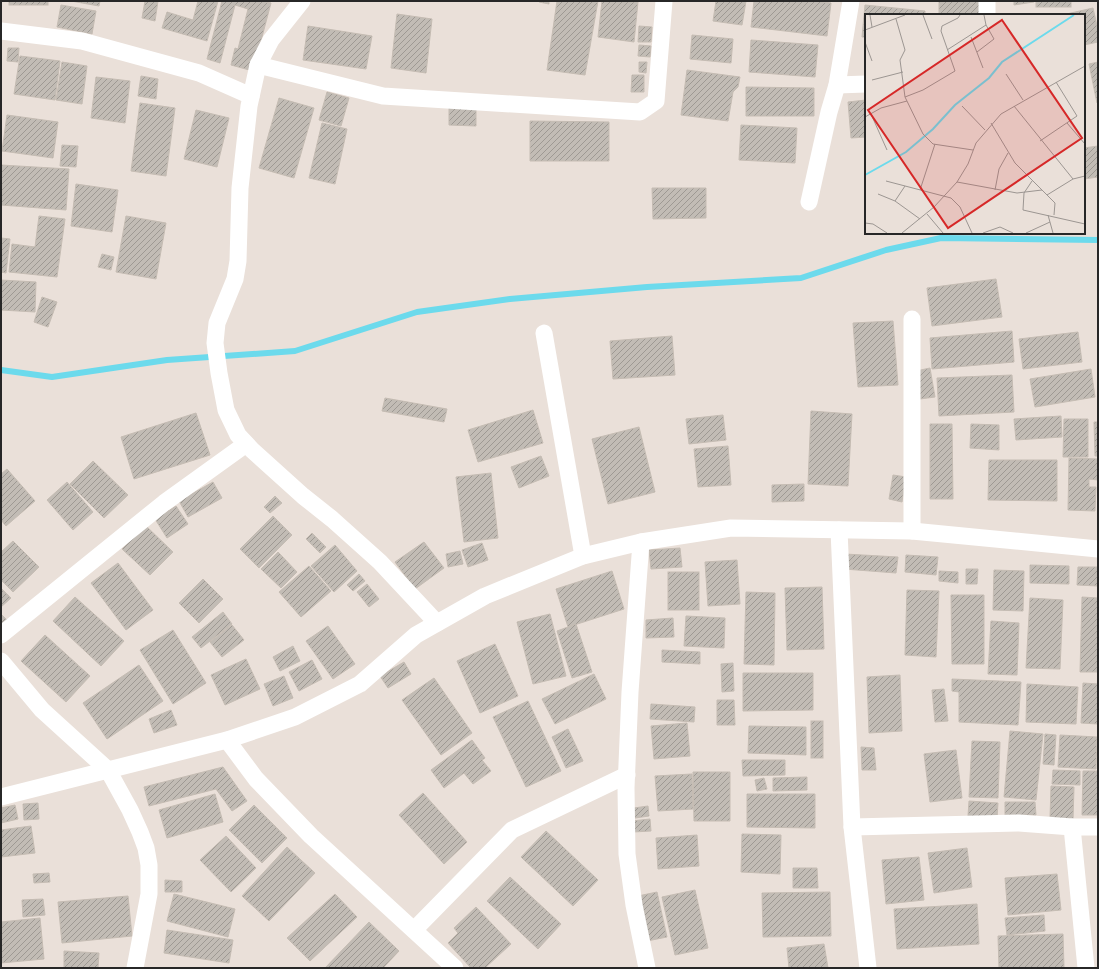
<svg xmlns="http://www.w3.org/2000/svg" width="1099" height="969" font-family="Poppins,sans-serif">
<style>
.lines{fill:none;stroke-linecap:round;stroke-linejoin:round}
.stream{stroke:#6cdaec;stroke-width:6}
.building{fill:url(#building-hatch);stroke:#c5bcb3}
.minor{stroke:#fff;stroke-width:17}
.inset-river{fill:none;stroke:#6cdaec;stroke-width:2}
.inset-road{fill:none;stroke:#9c9692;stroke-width:1}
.view{fill:#d62828;fill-opacity:0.15;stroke:#d62828;stroke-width:2}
.inset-edge{fill:none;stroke:#272727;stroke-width:2}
</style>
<defs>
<pattern id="building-hatch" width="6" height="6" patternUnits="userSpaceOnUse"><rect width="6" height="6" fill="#c2bcb5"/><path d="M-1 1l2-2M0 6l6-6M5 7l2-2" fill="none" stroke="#9e9993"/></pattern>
</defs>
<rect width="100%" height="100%" fill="#eae0d9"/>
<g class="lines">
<!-- stream -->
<polyline class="stream" points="1,370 52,377 167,360 295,351 417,312 510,299 647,287 801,278 886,250 941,238 1098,240"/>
</g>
<!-- building -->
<g class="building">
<rect x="9" y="1" width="39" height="4"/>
<polygon points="71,1 100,1 99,6"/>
<polygon points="145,1 158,1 155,21 142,18"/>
<polygon points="198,1 218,1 207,41 162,28 167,12 193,20"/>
<polygon points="222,1 262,1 271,3 253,71 231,65 235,48 238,49 248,9 235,5 220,63 207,59"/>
<polygon points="539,1 549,1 549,4 539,2"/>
<polygon points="557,1 598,1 585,75 547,70"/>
<polygon points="602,1 638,2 634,42 598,37"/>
<polygon points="716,1 746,1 742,25 713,21"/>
<polygon points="754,1 816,1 831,3 827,36 751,27"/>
<polygon points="939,1 981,1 982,15 939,15"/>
<polygon points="1014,1 1034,1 1034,2 1014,5"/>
<rect x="1036" y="1" width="35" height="6"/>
<polygon points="61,5 96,11 92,34 57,27"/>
<polygon points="865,5 925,11 925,15 866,15 866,37 862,37"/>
<polygon points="1093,8 1098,30 1098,42 1084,45 1084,15 1062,15"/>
<polygon points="397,14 432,19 426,73 391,68"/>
<polygon points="308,26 372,36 366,69 303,60"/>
<polygon points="639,26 652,27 651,42 638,42"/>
<polygon points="692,35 733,39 731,63 690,59"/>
<polygon points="751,40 818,45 815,77 749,72"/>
<polygon points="639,45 651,46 650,57 638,56"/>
<polygon points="8,48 19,48 18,62 7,61"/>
<polygon points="20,56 60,61 55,100 14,94"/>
<polygon points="62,62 87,66 82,104 56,100"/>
<polygon points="639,62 647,62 646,73 639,72"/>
<polygon points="1098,62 1098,103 1097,103 1089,64"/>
<polygon points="687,70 740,77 738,87 733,92 728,121 681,115"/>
<polygon points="632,75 644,75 644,92 631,92"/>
<polygon points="141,76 158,79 156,99 138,96"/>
<polygon points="96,77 130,81 125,123 91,118"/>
<polygon points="746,87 814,88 814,116 746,116"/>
<polygon points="327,92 349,98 341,126 319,120"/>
<polygon points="279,98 314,108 294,178 259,168"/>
<polygon points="866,100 866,137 851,138 848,102"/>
<polygon points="140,103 175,108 166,176 131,171"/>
<polygon points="449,108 476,109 476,126 449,125"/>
<polygon points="196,110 229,118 217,167 184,159"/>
<polygon points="7,115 58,122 53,158 2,151"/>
<polygon points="530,121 609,122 609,161 530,161"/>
<polygon points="322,123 347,129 335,184 309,178"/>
<polygon points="741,125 797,128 795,163 739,160"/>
<polygon points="62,145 78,146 76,167 60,166"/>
<polygon points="1098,146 1098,177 1084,179 1084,148"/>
<polygon points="1,165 69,169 66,210 1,205"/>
<polygon points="76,184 118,190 112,232 71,226"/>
<polygon points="652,188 706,188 706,218 653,219"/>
<polygon points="39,216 65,219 57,277 9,272 12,244 35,247"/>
<polygon points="126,216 166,223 156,279 116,272"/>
<polygon points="1,238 10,239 6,273 1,272"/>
<polygon points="102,254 114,257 111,270 98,267"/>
<polygon points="996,279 1002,317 932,326 927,288"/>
<polygon points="1,280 36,282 35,312 1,310"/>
<polygon points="42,297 57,302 48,327 34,322"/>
<polygon points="893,321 898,385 858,387 853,323"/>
<polygon points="1012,331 1014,362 932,369 930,338"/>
<polygon points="1078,332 1082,362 1023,369 1019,339"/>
<polygon points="672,336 675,375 613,379 610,341"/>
<polygon points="930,368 935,397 920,399 916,371"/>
<polygon points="1091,369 1095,397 1035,407 1030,379"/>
<polygon points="1012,375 1014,412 939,416 937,378"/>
<polygon points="385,398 447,409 444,422 382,411"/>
<polygon points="533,410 543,443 478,462 468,430"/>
<polygon points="811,411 852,414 848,486 808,484"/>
<polygon points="196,413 210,455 134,479 121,437"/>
<polygon points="723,415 726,440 689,444 686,419"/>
<polygon points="1061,416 1062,437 1016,440 1014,419"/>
<polygon points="1064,419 1088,419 1088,457 1063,457"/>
<polygon points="1094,422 1098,422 1098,456 1095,456"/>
<polygon points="930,424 952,424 953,499 930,499"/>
<polygon points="971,424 999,425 999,450 970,448"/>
<polygon points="639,427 655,492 608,504 592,439"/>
<polygon points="728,446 731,485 698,487 694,449"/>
<polygon points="541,456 549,476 519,488 511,467"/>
<polygon points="1069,458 1098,459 1098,480 1089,479 1089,487 1096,487 1095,511 1068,510"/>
<polygon points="989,460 1057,460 1057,501 988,500"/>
<polygon points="93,461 128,495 104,518 70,484"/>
<polygon points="7,469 35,501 6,526 1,520 1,474"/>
<polygon points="491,473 498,538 464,542 456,477"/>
<polygon points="893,475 906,477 902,502 889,499"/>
<polygon points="67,482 93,512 73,530 47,500"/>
<polygon points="213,482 222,498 188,517 179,501"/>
<polygon points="804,484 804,501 772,502 772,485"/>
<polygon points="275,496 282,503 270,513 264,507"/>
<polygon points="176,506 188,524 167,538 155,519"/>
<polygon points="273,516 292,535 259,568 240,549"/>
<polygon points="145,525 173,552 150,575 122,549"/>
<polygon points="312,533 326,547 320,553 306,539"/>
<polygon points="13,541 39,567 13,592 1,580 1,552"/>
<polygon points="424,542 444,568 415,589 395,562"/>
<polygon points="482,543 488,560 468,567 462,550"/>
<polygon points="335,545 357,571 334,592 311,566"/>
<polygon points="680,548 682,567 651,569 649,550"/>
<polygon points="460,551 463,564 448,567 446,554"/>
<polygon points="278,552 297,572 281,588 261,569"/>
<polygon points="845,554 898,557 896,573 844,569"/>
<polygon points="906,555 938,557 936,575 905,572"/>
<polygon points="737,560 740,604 708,606 705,562"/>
<polygon points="118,563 153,610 126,630 91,583"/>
<polygon points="1030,565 1069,566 1069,584 1030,583"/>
<polygon points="309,566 331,591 301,617 279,592"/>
<polygon points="1078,567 1098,567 1098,586 1077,585"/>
<polygon points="966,569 978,569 977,584 966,584"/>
<polygon points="994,570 1024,571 1023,611 993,610"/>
<polygon points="612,571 624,609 568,627 556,589"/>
<polygon points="939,571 958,572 958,583 939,581"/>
<rect x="668" y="572" width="31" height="38"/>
<polygon points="359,574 365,581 353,591 347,585"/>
<polygon points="203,579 223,599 199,623 179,603"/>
<polygon points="367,584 379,599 369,607 357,592"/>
<polygon points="822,587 824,649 787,650 785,588"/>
<polygon points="1,588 11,598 1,607"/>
<polygon points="907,590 939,591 936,657 905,655"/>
<polygon points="746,592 775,593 774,665 744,664"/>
<polygon points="951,595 984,595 984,664 952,664"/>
<polygon points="75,597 124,641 101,666 53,621"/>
<polygon points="1082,597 1098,598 1098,672 1080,672"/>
<polygon points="1030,598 1063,600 1060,669 1026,668"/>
<polygon points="223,612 232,624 201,648 192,637"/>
<polygon points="1,614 8,621 1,627"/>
<polygon points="550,614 566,676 533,684 517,622"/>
<polygon points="686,616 725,618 724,648 684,646"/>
<polygon points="673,618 674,637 646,638 646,620"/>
<polygon points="991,621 1019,623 1017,675 988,674"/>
<polygon points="576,624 592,672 572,678 557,631"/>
<polygon points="232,625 244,640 222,657 210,642"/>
<polygon points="328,626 355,664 333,679 306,641"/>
<polygon points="173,630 206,683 173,704 140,650"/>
<polygon points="45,635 90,676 66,702 21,661"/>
<polygon points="495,644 518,696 480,713 457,661"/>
<polygon points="293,646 300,661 280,671 273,657"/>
<polygon points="662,650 700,652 700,664 662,662"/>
<polygon points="246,659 260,689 225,705 211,675"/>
<polygon points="312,660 322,679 299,691 289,672"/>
<polygon points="404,662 411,674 388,688 380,676"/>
<polygon points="733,663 734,691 722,692 721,664"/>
<polygon points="139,665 163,701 107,739 83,703"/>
<polygon points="743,673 813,673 813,710 743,711"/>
<polygon points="594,674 606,699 555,724 542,699"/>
<polygon points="900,675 902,731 869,733 867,677"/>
<polygon points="284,676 293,698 273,706 264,684"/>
<polygon points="434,678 472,733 441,755 402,700"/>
<polygon points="952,679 1021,682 1018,725 959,722 959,692 952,691"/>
<polygon points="1083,683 1098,684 1098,724 1081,723"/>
<polygon points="1027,684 1078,687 1076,724 1026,722"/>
<polygon points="944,689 948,721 935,722 932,690"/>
<polygon points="717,700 734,700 735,725 717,725"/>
<polygon points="528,701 561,771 526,787 493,717"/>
<polygon points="651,704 695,707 694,722 650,719"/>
<polygon points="171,710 177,725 154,733 149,719"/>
<rect x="811" y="721" width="12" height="37"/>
<polygon points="687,723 690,756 654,759 651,726"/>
<polygon points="749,726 806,727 806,755 748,753"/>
<polygon points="568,729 583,761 566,768 552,737"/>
<polygon points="1010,731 1043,734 1036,800 1004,797"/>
<polygon points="1045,734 1056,735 1054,765 1043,764"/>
<polygon points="1060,735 1097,737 1096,769 1058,767"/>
<polygon points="472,740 485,758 482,760 491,771 473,784 464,773 444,788 431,770"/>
<polygon points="972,741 1000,742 998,798 969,797"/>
<polygon points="861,747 874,748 876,770 862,770"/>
<polygon points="956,750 962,798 930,802 924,754"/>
<polygon points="742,760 785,760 785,775 743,776"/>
<polygon points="223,767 247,801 232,811 216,789 149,806 144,787"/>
<polygon points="1053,770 1080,771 1080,785 1052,784"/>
<polygon points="1083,771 1098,771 1098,815 1082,815"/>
<polygon points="693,772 730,772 730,821 694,821"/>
<polygon points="692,774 693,809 658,811 655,776"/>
<polygon points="807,777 807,790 773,791 773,778"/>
<polygon points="764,778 767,789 757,791 755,780"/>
<polygon points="1051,786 1074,787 1073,819 1050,818"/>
<polygon points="423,793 467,842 444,864 399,815"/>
<polygon points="215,794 223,822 167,838 159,810"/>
<polygon points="747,794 815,794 815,828 747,827"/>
<polygon points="969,801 998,803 997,818 968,816"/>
<polygon points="1005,802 1035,802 1036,815 1005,815"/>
<polygon points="38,803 39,819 24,820 23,804"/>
<polygon points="15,805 18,819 1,823 1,808"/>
<polygon points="254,805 287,838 262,863 229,830"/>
<polygon points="648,806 649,816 635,818 634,808"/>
<polygon points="650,819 651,831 633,832 632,821"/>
<polygon points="31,826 35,853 1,857 1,830"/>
<polygon points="546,831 598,880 573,906 521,857"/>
<polygon points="742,834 781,835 780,874 741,872"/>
<polygon points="697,835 699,866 658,869 656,838"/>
<polygon points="226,836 256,868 231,892 200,860"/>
<polygon points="287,847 315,873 269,921 242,896"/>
<polygon points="967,848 972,887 934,893 928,853"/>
<polygon points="919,857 924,900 886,904 882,860"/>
<polygon points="793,868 817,868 818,888 793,888"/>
<polygon points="49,873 50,882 34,883 33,874"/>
<polygon points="1057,874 1061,910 1008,915 1005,878"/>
<polygon points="510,877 561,924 538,949 487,901"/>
<polygon points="165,880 182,881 182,892 165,892"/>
<polygon points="695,890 708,948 675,955 662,897"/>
<polygon points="657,892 667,937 647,941 638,896"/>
<polygon points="830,892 831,936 763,937 762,893"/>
<polygon points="174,894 235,909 228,937 167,921"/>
<polygon points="335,894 357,917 310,961 287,938"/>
<polygon points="128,896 132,936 62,943 58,902"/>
<polygon points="43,899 45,915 23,917 22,900"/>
<polygon points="977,904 979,944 897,949 894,909"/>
<polygon points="476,907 511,944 485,968 471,968 448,943 458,933 454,928"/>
<polygon points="1044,915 1045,931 1007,935 1005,918"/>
<polygon points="40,918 44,959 1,963 1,922"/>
<polygon points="369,922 399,951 383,968 325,968"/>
<polygon points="167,930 233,940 229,963 164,953"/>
<polygon points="1063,934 1064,968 999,968 998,936"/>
<polygon points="824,944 828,968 789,968 787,948"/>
<polygon points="64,951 99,953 98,968 64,968"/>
</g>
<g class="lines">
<!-- minor -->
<g class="minor">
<polyline points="302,1 271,40 258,65 249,106 240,188 238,261 235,279 217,323 215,343 219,373 226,410 238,435 252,450 303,496 332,519 380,562 437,623"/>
<polyline points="987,15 987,1"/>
<polyline points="1,31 82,41 199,73 251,96"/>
<polyline points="258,65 383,96 640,112 656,101 664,1"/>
<polyline points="837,85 866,84"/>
<polyline points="809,202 829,112 837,85 851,1"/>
<polyline points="912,319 912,531"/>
<polyline points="544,333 583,556"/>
<polyline points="839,530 852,827 868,968"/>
<polyline points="641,542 630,692 626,788 627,854 634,905 647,968"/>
<polyline points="1,635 164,503 246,444"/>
<polyline points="1,661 42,710 108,770 130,810 140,832 146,848 149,865 149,894 135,968"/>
<polyline points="227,740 256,779 311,836 455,968"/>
<polyline points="1,797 227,740 295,717 360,684 416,635 485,596 583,556 641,542 731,528 912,531 1098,549"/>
<polyline points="852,827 1019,823 1072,827 1098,827"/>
<polyline points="1072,827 1086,968"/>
<polyline points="414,930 512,830 627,775"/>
</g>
</g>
<!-- overview -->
<g transform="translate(865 14)">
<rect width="220" height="220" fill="#eae0d9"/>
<path class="inset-river" d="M0 161 41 138 68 115 90 91 124 64 137 48 209 1"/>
<path class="inset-road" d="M5 1 7 13M58 1 67 25M31 5 40 36 35 46 40 83 58 120 68 130 108 136M0 16 40 1M106 23 118 54M0 28 7 47M82 36 121 11M112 38 129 25 121 11 119 1M141 60 158 86M7 66 38 58M40 83 58 76 90 57 76 17 77 12 93 4 95 1M97 92 120 116M149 92 208 165M6 100 22 136M0 103 16 94 42 87M126 109 150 149 190 189 189 201M202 109 220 130M175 127 212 102 191 68M21 167 86 184 95 193 107 219M167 167 159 179 158 196 220 210M92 168 152 179 177 176M55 176 70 130M130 176 134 155 143 139M13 180 30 187 55 205M182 181 208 165 220 162M30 187 40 172M62 200 78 219M183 201 188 219M0 209 8 210 22 219M37 219 69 193 92 168 103 150 111 129 136 100 220 52M118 219 135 213 148 219M161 219 185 208"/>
<path class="view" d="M137 6 217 124 83 214 3 96Z"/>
<rect width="220" height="220" class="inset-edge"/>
</g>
<!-- border -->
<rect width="1099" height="969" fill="none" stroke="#272727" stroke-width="4"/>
</svg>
